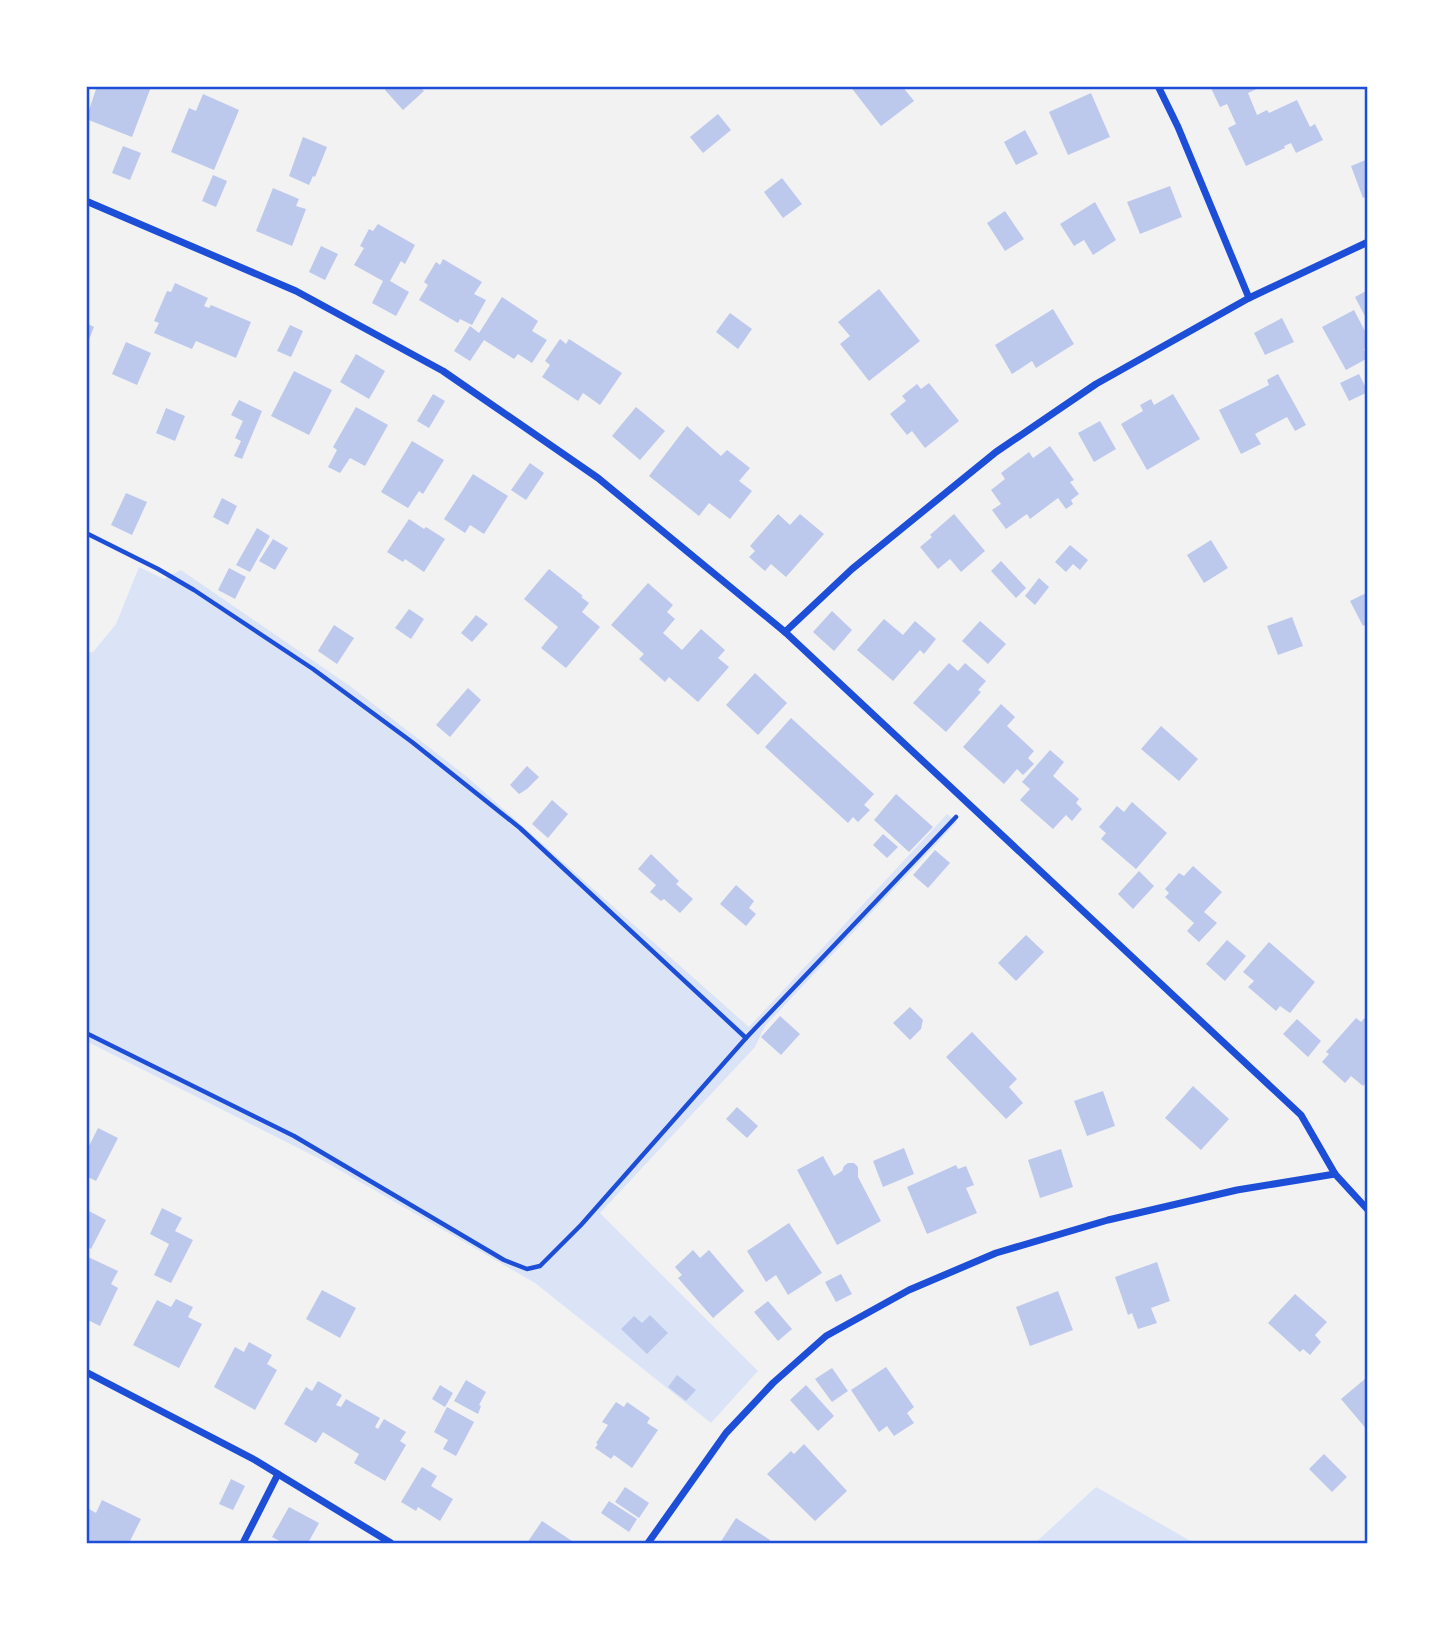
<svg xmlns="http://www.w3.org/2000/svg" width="1454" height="1629" font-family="Quicksand,sans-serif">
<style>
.green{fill:#dbe4f7}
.building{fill:#bdc9ec}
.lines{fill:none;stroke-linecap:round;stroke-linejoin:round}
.path{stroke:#1d4ed8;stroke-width:4.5}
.minor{stroke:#1d4ed8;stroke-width:7}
.neatline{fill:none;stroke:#1d4ed8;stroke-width:2.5}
</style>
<rect width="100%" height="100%" fill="#f2f2f2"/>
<!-- green -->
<g class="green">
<polygon points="139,567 164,579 181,570 350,686 466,776 749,1027 947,814 957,822 765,1026 755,1047 600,1213 758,1371 711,1423 535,1283 322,1160 86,1041 86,653 93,652 116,624"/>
<polygon points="1096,1487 1194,1543 1035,1543"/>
</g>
<!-- building -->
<g class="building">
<polygon points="97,86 151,87 132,137 86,119"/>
<polygon points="389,86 420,86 424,91 403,110 385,90"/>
<polygon points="850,86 902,86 914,101 881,126"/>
<polygon points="1210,86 1256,86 1257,89 1248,93 1257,115 1267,110 1269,113 1297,100 1310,127 1315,124 1323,140 1296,153 1291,143 1284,146 1285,148 1246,166 1228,128 1236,124 1232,115 1227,104 1220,107"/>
<polygon points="1091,93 1110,137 1068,155 1049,112"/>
<polygon points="203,94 239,110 214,170 171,152 189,108 196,111"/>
<polygon points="718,114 731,130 703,153 690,137"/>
<polygon points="1025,130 1038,154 1016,165 1004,142"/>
<polygon points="303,137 327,147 315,177 313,176 309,185 289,176"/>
<polygon points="123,146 141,153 130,180 112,173"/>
<polygon points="1368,159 1368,196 1363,198 1351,166"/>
<polygon points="213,175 227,181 216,207 202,201"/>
<polygon points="782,178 802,204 783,218 764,192"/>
<polygon points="1170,186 1182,217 1140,234 1127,202"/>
<polygon points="273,188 299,199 296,206 306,209 292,246 256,231"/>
<polygon points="1095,202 1116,240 1093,255 1084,240 1074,246 1060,224"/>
<polygon points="1005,211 1024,239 1005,251 987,223"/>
<polygon points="378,224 415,245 405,264 401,261 390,281 409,292 396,316 372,303 383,281 354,265 364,248 360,246 369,229 373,231"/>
<polygon points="321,246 338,254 325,280 309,272"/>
<polygon points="443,259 482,282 474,294 486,300 472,325 460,319 458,323 419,300 428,285 424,282 436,262 440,265"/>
<polygon points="175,283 208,298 204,306 209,308 211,305 251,322 236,358 196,341 192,349 154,333 159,323 154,321 167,291 171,292"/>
<polygon points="879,289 920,341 869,381 840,344 850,336 838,322"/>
<polygon points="1368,290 1368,322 1355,297"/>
<polygon points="502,297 538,321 532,331 547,340 532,363 518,354 514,359 484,340 470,361 454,351 470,326 479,333"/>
<polygon points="1053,309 1074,344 1036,368 1032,361 1012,374 995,345"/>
<polygon points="1354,310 1368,337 1368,347 1364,349 1368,358 1346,370 1322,327"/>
<polygon points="730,313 752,329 738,349 716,332"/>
<polygon points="1282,318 1294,342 1265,355 1254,333"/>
<polygon points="86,323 94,327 86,347"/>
<polygon points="290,325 303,331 291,357 277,351"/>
<polygon points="560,339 566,344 569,339 622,373 600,405 583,393 578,401 542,377 550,365 545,361"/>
<polygon points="126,342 151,353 137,385 112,374"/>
<polygon points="356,354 385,371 369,399 340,382"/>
<polygon points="294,371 332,390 309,435 271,416"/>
<polygon points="1278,374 1306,425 1295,431 1287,417 1255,434 1261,444 1241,454 1219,410 1269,385 1267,380"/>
<polygon points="1359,374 1368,392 1349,401 1340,383"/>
<polygon points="929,383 959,421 925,448 912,431 907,435 890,414 906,401 902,396 917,384 921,389"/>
<polygon points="433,394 445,401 429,428 417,421"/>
<polygon points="1173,394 1200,439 1147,470 1121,424 1143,411 1140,405 1151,399 1154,405"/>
<polygon points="239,400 262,411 242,459 234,456 241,441 235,438 243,421 231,415"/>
<polygon points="356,407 388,425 365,466 350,458 340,473 328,467 337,450 333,447"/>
<polygon points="636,407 665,431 640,460 612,436"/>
<polygon points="166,408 185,416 175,441 156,433"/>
<polygon points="1100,421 1116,449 1094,462 1078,433"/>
<polygon points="687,426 721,456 727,450 750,468 739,481 752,491 730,519 709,503 699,516 649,476"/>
<polygon points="412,441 444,460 423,494 419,491 408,508 381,492"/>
<polygon points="1050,446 1074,480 1070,482 1079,494 1071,500 1073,504 1066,509 1058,498 1030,519 1027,514 1006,529 992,510 1001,504 991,490 1005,479 1001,473 1029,452 1033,458"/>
<polygon points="530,463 544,473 526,500 511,490"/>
<polygon points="473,474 508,496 484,534 470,525 465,533 444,519"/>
<polygon points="126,493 147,502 132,535 111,525"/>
<polygon points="222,498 237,506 228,525 213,517"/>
<polygon points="778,514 790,525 800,514 824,534 786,577 771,564 765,571 749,557 755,551 750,546"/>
<polygon points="954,514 985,551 961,572 950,559 938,569 920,547 932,537 930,535"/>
<polygon points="409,519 424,529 426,527 445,539 424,572 405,559 403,562 387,552"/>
<polygon points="257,528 270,536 250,572 236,565"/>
<polygon points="273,539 288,548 275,570 259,561"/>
<polygon points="1211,540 1228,568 1204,583 1187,555"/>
<polygon points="1070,545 1088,560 1080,570 1073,564 1066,572 1055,562"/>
<polygon points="1001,561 1026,588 1016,598 991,571"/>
<polygon points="229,568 246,577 235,599 218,590"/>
<polygon points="549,569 583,596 581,597 589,603 582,612 600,627 566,668 541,648 558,627 524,599"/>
<polygon points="1039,578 1049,587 1035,605 1025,596"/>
<polygon points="648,583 673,605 667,612 675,619 663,633 682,650 701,629 725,650 718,658 729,667 698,702 669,677 665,682 639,659 644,654 611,625"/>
<polygon points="1368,592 1368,623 1363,626 1350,601"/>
<polygon points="409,609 424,619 411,639 395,628"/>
<polygon points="832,611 852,630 834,651 813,632"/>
<polygon points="476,615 488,624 472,642 461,633"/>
<polygon points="1292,617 1303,646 1278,655 1267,626"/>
<polygon points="884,619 903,635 915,621 936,639 924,654 920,650 893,681 857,650"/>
<polygon points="980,621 1006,644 988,664 962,641"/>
<polygon points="334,625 354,638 337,664 318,651"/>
<polygon points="949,663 958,671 965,663 986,681 978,690 981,692 946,732 913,703"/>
<polygon points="755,673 787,703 758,735 726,705"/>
<polygon points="468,688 481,700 450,737 436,725"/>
<polygon points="1001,704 1015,717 1007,726 1034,751 1028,758 1034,764 1023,775 1017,769 1004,784 963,747"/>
<polygon points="791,718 874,794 864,805 870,810 858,822 853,817 848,823 765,747"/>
<polygon points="1161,726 1198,759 1179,781 1141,749"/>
<polygon points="1050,750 1064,762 1053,776 1079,799 1076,803 1082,809 1072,821 1066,815 1053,829 1020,800 1030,789 1022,782"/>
<polygon points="527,766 539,777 527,789 519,794 510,785"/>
<polygon points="896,794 933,827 909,852 874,820"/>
<polygon points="552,800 568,814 548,838 532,824"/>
<polygon points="1132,802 1167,833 1136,869 1101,839 1106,833 1099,827 1117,806 1124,812"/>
<polygon points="883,834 898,847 887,858 873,845"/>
<polygon points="935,850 950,863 928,888 913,875"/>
<polygon points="651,854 679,881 676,884 693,899 680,913 664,899 661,901 650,892 656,885 638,869"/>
<polygon points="1193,866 1222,892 1204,912 1217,923 1199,942 1187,931 1194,923 1165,897 1169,893 1165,889 1179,873 1184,876"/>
<polygon points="1139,871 1154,886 1133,909 1118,894"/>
<polygon points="736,885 754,901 749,908 756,914 746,926 720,904"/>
<polygon points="1026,935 1044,952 1016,981 998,963"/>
<polygon points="1227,940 1246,956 1225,981 1206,964"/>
<polygon points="1269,942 1315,982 1290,1013 1280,1006 1276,1011 1248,987 1254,981 1243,972"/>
<polygon points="910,1007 923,1020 921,1029 910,1040 893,1023"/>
<polygon points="1368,1014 1368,1080 1363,1086 1351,1076 1345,1083 1322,1062 1329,1054 1326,1052 1356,1018 1361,1022"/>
<polygon points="780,1016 800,1034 781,1055 761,1037"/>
<polygon points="1297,1019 1321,1041 1308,1057 1283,1034"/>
<polygon points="972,1032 1017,1079 1009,1087 1023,1103 1006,1119 946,1057"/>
<polygon points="1193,1086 1229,1119 1201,1150 1165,1118"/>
<polygon points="1103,1091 1115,1126 1087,1136 1074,1101"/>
<polygon points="737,1107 758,1126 747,1138 726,1119"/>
<polygon points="98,1128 118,1138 96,1181 86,1176 86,1147 88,1148"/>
<polygon points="904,1148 914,1174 883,1187 873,1161"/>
<polygon points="1061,1149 1073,1187 1040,1198 1028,1160"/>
<polygon points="823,1156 834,1176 842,1171 844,1166 848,1163 854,1163 858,1167 858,1177 881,1221 837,1245 797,1170"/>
<polygon points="956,1165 958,1169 966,1166 974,1185 966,1188 977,1213 927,1234 907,1187"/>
<polygon points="162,1208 182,1218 175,1231 193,1240 171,1283 154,1275 169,1244 150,1234"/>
<polygon points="87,1210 106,1220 91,1249 86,1246"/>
<polygon points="789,1223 822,1273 788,1295 776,1275 766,1282 747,1251"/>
<polygon points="693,1250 700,1258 709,1250 744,1291 713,1318 678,1278 682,1275 675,1267"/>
<polygon points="86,1256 118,1271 111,1284 118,1288 100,1326 86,1319"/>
<polygon points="1157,1262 1170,1301 1151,1308 1157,1323 1138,1329 1132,1313 1128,1315 1115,1277"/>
<polygon points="841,1274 852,1294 836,1302 825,1282"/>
<polygon points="322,1290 356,1308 340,1338 306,1319"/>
<polygon points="1058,1291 1073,1330 1030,1346 1016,1307"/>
<polygon points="1295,1294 1327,1322 1315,1335 1321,1342 1310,1355 1303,1349 1300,1352 1268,1323"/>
<polygon points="176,1299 193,1307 188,1317 202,1324 179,1368 133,1345 157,1300 171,1307"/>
<polygon points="768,1301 792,1329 778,1341 754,1312"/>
<polygon points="650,1315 668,1333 647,1354 621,1329 634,1316 642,1323"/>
<polygon points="249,1342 272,1355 267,1364 277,1370 255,1410 214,1387 235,1347 244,1352"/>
<polygon points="886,1367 914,1407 907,1413 914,1423 894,1436 887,1426 879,1432 851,1390"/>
<polygon points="832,1368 848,1391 832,1402 815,1379"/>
<polygon points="677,1375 696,1390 686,1401 668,1387"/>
<polygon points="1365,1379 1368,1382 1368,1431 1341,1399"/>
<polygon points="466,1380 486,1392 479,1405 481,1406 478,1414 454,1401"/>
<polygon points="318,1381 342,1395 336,1405 338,1406 341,1407 346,1399 380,1418 375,1427 378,1429 384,1419 406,1432 400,1441 406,1445 385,1481 354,1463 359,1454 323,1432 316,1443 284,1424 306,1387 312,1391"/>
<polygon points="440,1385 453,1393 445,1407 432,1399"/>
<polygon points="806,1385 834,1416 818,1431 790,1400"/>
<polygon points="616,1402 624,1407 627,1402 650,1418 647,1423 658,1430 632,1468 614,1455 611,1459 595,1448 598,1444 596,1443 608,1425 602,1422"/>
<polygon points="447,1407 474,1422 456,1456 443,1449 448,1440 434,1432"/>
<polygon points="804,1444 847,1491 815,1521 767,1474 791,1451 794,1454"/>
<polygon points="1324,1454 1347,1477 1332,1492 1309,1469"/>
<polygon points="422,1467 437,1476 431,1486 453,1499 440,1521 418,1507 416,1511 401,1502"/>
<polygon points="231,1479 245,1486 233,1510 219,1504"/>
<polygon points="625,1487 649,1503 639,1518 615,1502"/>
<polygon points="102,1500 141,1519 129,1543 86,1543 86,1516 89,1509 96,1513"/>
<polygon points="609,1501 637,1519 629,1532 601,1513"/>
<polygon points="289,1507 319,1523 308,1543 284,1543 272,1537"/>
<polygon points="736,1518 770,1540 769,1543 720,1543"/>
<polygon points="542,1521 575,1543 527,1543"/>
</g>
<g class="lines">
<!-- path -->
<g class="path">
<polyline points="86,533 158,569 194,590 313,669 412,742 520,828 746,1038"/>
<polyline points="86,1033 294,1136 504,1260 527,1269 540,1266 581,1225 746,1038 956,817"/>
</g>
<!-- minor -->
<g class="minor">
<polyline points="1158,86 1178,127 1249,298"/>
<polyline points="86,201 296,291 443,371 598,478 785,632 1301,1115 1335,1174 1368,1210"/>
<polyline points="785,632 852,569 996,452 1096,384 1249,298 1368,242"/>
<polyline points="86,1372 255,1460 391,1543"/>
<polyline points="243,1543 278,1474"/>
<polyline points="648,1543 726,1433 773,1383 826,1336 909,1290 996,1253 1108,1220 1237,1190 1335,1174"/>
</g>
</g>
<!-- border -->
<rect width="1454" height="1629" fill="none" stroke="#ffffff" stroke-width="175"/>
<rect x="88" y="88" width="1278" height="1454" class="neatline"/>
</svg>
